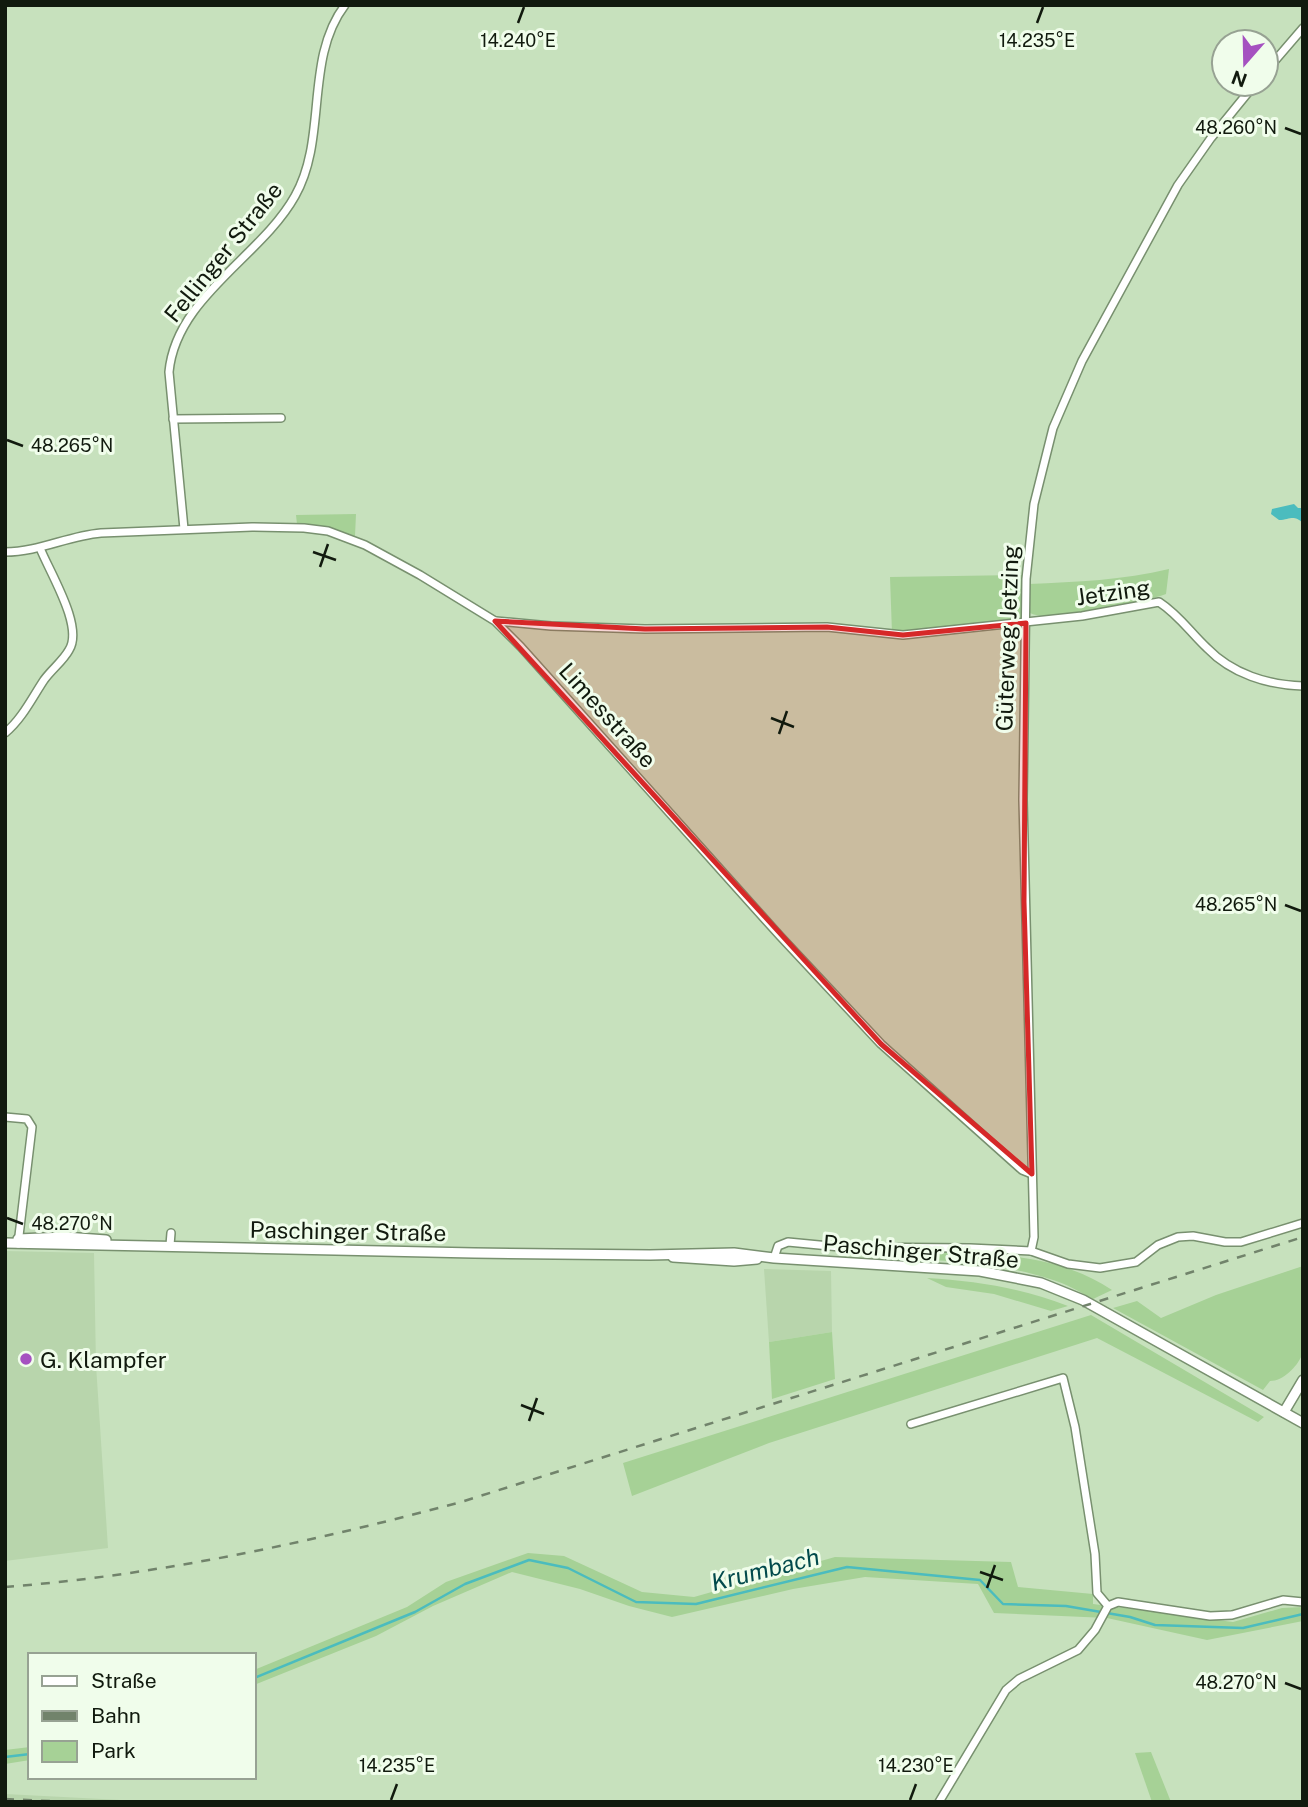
<svg xmlns="http://www.w3.org/2000/svg" width="1308" height="1807" font-family="'Public Sans',sans-serif">
<style>
.built{fill:#b8d5ac}
.green{fill:#a6d196}
.water{fill:#4bbcbe}
.lines{fill:none;stroke-linecap:round;stroke-linejoin:round}
.stream{stroke:#4bbcbe;stroke-width:2.5}
.minor-casing{stroke:#78906f;stroke-width:10}
.tertiary-casing{stroke:#78906f;stroke-width:12}
.minor{stroke:#fff;stroke-width:7}
.tertiary{stroke:#fff;stroke-width:9}
.rail{stroke:#71836b;stroke-width:2.5;stroke-dasharray:9 9;stroke-linecap:butt}
.marked{fill:#d62828;fill-opacity:0.2;stroke:#d62828;stroke-width:5;stroke-linejoin:round}
.ticks{fill:none;stroke:#111a0e;stroke-width:2.5}
.poi-dot{fill:#a551c0;stroke:#f0fdeb;stroke-width:2.5}
.labels{text-anchor:middle;dominant-baseline:central;stroke-width:6;stroke-linejoin:round;paint-order:stroke}
.street-label{font-size:23px;fill:#111a0e;stroke:#f0fdeb}
.poi-label{font-size:23px;fill:#111a0e;stroke:#f0fdeb;text-anchor:start}
.water-label{font-size:24px;font-style:italic;fill:#024a4c;stroke:#f0fdeb}
.ticks-label{font-size:18px;text-anchor:middle;fill:#111a0e;stroke:#f0fdeb;stroke-width:6;stroke-linejoin:round;paint-order:stroke}
</style>
<rect width="100%" height="100%" fill="#c7e1bd"/>
<!-- built -->
<g class="built">
<polygon points="5,1251 94,1253 96,1365 108,1548 5,1561"/>
<polygon points="764,1269 831,1271 832,1332 769,1342"/>
<polygon points="5,1794 160,1802 5,1802"/>
</g>
<!-- green -->
<g class="green">
<polygon points="356,514 355,536 329,528 297,524 296,515"/>
<path d="M1169 569 1166 594C1141 603 1053 624 1030 613L1029 584C1077 582 1123 580 1169 569Z"/>
<polygon points="1023,575 1021,617 1016,622 892,633 890,577"/>
<path d="M915 1252C983 1253 1053 1251 1112 1290L1093 1299C1080 1292 1067 1284 1053 1280 1008 1265 961 1261 914 1259Z"/>
<path d="M1303 1266C1303 1281 1306 1345 1302 1355 1297 1367 1283 1381 1270 1381L1263 1390 1113 1308 1137 1301 1161 1318 1216 1295Z"/>
<path d="M927 1278C976 1281 1022 1288 1068 1306L1051 1311 994 1294 946 1287Z"/>
<polygon points="1091,1315 1264,1417 1258,1422 1097,1338 769,1443 632,1496 623,1463"/>
<polygon points="832,1332 835,1379 772,1399 769,1342"/>
<polygon points="528,1553 564,1556 642,1592 694,1597 835,1557 1011,1562 1018,1587 1093,1594 1093,1604 1233,1622 1282,1608 1303,1607 1303,1621 1207,1640 1107,1618 994,1613 978,1584 865,1577 793,1589 672,1617 629,1606 580,1589 512,1572 433,1606 376,1636 254,1685 254,1670 407,1607 446,1582"/>
<polygon points="30,1747 30,1760 5,1764 5,1750"/>
<polygon points="1151,1752 1171,1802 1152,1802 1135,1753"/>
</g>
<!-- water -->
<path class="water" d="M1294 504 1298 508H1303V523C1293 514 1290 520 1279 520L1271 514 1272 509Z"/>
<g class="lines">
<!-- stream -->
<g class="stream">
<polyline points="254,1678 415,1612 465,1584 529,1560 568,1568 636,1602 696,1604 847,1567 980,1580 1003,1604 1066,1606 1130,1617 1155,1625 1243,1628 1303,1614"/>
<polyline points="5,1757 30,1754"/>
</g>
<defs>
<g id="minor">
<polyline points="1266,71 1303,28"/>
<polyline points="173,419 281,418"/>
<path d="M184 529 169 372C176 297 261 257 295 196 328 138 304 59 345 5"/>
<path d="M5 552C39 552 67 536 101 533L252 527 304 528 328 531 365 545 420 575 495 621 521 647 780 936 881 1044 1022 1170 1032 1174"/>
<path d="M496 621 551 626 645 629 827 627 903 635 1082 616 1159 602C1179 615 1190 632 1207 648 1232 674 1268 685 1303 686"/>
<path d="M5 733C22 719 32 698 44 680 52 669 63 661 69 650 84 627 50 573 40 548"/>
<polyline points="5,1117 27,1119 32,1127 18,1244"/>
<polyline points="170,1245 171,1233"/>
<polyline points="1031,1251 1034,1237 1023,800 1026,579 1034,504 1053,428 1082,361 1178,185 1211,138 1255,84"/>
<polyline points="774,1258 778,1246 788,1242 840,1247 970,1248 1031,1251 1068,1264 1100,1268 1136,1262 1158,1245 1178,1237 1193,1236 1225,1242 1241,1242 1303,1223"/>
<polyline points="911,1424 1063,1378 1075,1427 1095,1554 1097,1593 1108,1606"/>
<polyline points="939,1802 1006,1690 1019,1679 1078,1650 1095,1630 1108,1606 1118,1602 1210,1616 1232,1615 1283,1600 1303,1602"/>
</g>
<g id="tertiary">
<polyline points="18,1239 65,1237 106,1240"/>
<polyline points="5,1243 474,1253 650,1255 734,1253 774,1258 980,1271 1041,1283 1083,1300 1303,1423"/>
<polyline points="673,1257 734,1261 757,1259"/>
<polyline points="1284,1412 1303,1380"/>
</g>
</defs>
<!-- minor casing -->
<use href="#minor" class="minor-casing"/>
<!-- tertiary casing -->
<use href="#tertiary" class="tertiary-casing"/>
<!-- minor -->
<use href="#minor" class="minor"/>
<!-- tertiary -->
<use href="#tertiary" class="tertiary"/>
<!-- rail -->
<g class="rail">
<path d="M5 1587C160 1575 312 1542 461 1502L1303 1237"/>
<polyline points="5,1799 70,1802"/>
</g>
</g>
<!-- marked area -->
<path class="marked" d="M495 621 645 629 827 627 903 635 1026 623 1024 902 1032 1174 881 1044Z"/>
<!-- ticks -->
<path class="ticks" d="M518 23 524 7M1037 23 1043 7M1285 128 1301 134M7 440 23 446M313 552 336 560M320 567 328 544M771 718 794 727M779 734 787 711M1285 905 1301 911M7 1218 23 1224M521 1405 544 1414M529 1421 537 1398M980 1572 1003 1580M987 1588 995 1565M1285 1683 1301 1689M391 1800 397 1784M910 1800 916 1784"/>
<!-- markers -->
<circle class="poi-dot" cx="26" cy="1359" r="7"/>
<g class="labels">
<!-- street labels -->
<g class="street-label">
<text transform="translate(223 252) rotate(-51)">Fellinger Straße</text>
<text transform="translate(1113 592) rotate(-8)">Jetzing</text>
<text transform="translate(1007 638) rotate(-88)">Güterweg Jetzing</text>
<text transform="translate(608 715) rotate(48)">Limesstraße</text>
<text transform="translate(348 1231) rotate(1)">Paschinger Straße</text>
<text transform="translate(921 1251) rotate(5)">Paschinger Straße</text>
</g>
<!-- poi labels -->
<g class="poi-label">
<text x="40" y="1359">G. Klampfer</text>
</g>
<!-- water labels -->
<g class="water-label">
<text transform="translate(765 1569) rotate(-14)">Krumbach</text>
</g>
</g>
<g class="ticks-label">
<text x="518" y="47">14.240°E</text>
<text x="1037" y="47">14.235°E</text>
<text x="1236" y="134">48.260°N</text>
<text x="72" y="452">48.265°N</text>
<text x="1236" y="911">48.265°N</text>
<text x="72" y="1230">48.270°N</text>
<text x="1236" y="1689">48.270°N</text>
<text x="397" y="1772">14.235°E</text>
<text x="916" y="1772">14.230°E</text>
</g>
<!-- border -->
<rect width="1308" height="1807" fill="none" stroke="#111a0e" stroke-width="14"/>
<!-- legend -->
<rect x="28" y="1653" width="228" height="126" fill="#f0fdeb" stroke="#97a293" stroke-width="2"/>
<rect x="42" y="1676" width="35" height="10" fill="#ffffff" stroke="#97a293" stroke-width="2"/>
<text x="91" y="1688" font-size="21" fill="#111a0e">Straße</text>
<rect x="42" y="1711" width="35" height="10" fill="#71836b" stroke="#97a293" stroke-width="2"/>
<text x="91" y="1723" font-size="21" fill="#111a0e">Bahn</text>
<rect x="42" y="1741" width="35" height="21" fill="#a6d196" stroke="#97a293" stroke-width="2"/>
<text x="91" y="1758" font-size="21" fill="#111a0e">Park</text>
<!-- north arrow -->
<g transform="translate(1245 63) rotate(200)"><circle r="33" fill="#f0fdeb" stroke="#97a293" stroke-width="2"/>
<path d="M0-5L12 26L0 18L-12 26Z" fill="#a551c0"/>
<text y="-10" font-size="19" font-weight="bold" text-anchor="middle" fill="#111a0e">N</text>
</g>
</svg>
